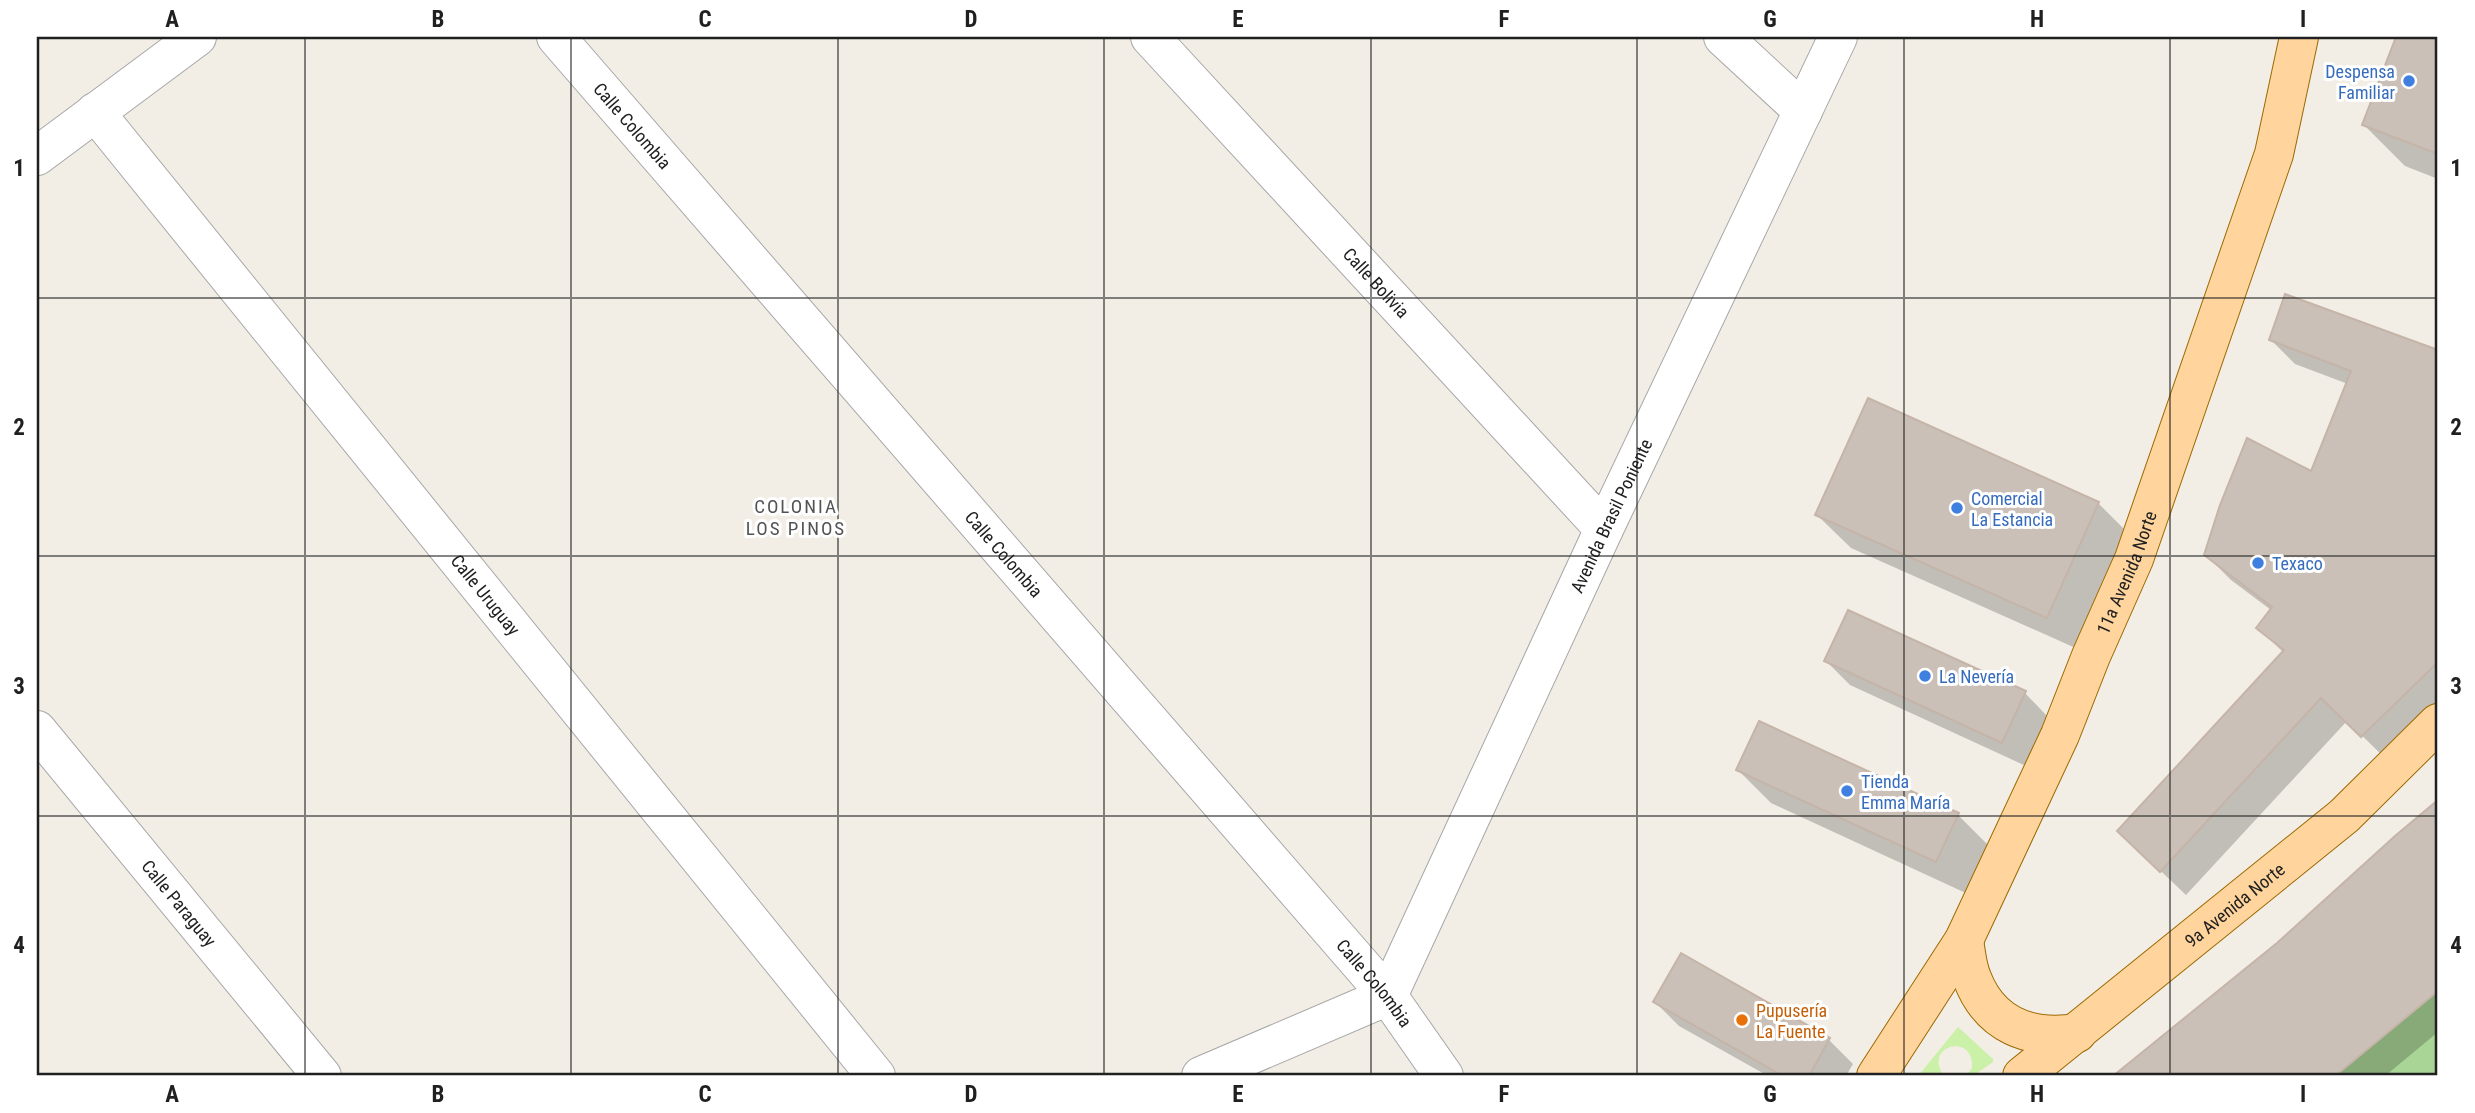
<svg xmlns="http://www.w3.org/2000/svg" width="2475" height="1113" font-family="'Roboto Condensed',sans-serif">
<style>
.grass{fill:#cbf0a8}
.forest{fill:#a9d597}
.shadow{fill:#0003}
.building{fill:#cac0b8;stroke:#c5b4a7;stroke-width:2}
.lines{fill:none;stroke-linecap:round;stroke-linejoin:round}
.minor-casing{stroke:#a7a7a7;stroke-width:40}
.major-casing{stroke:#9c6900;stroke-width:40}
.minor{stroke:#fff;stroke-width:38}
.major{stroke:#ffd59d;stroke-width:38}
.grid{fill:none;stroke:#202020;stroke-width:2;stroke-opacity:0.55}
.shop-dot{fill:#3f7fe0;stroke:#fff;stroke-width:2.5}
.food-dot{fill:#e8710a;stroke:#fff;stroke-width:2.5}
.labels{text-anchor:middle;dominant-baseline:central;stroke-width:6;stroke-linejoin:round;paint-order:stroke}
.shop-label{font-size:18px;fill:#366cbe;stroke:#fff;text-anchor:start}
.street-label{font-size:18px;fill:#202020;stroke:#fff}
.food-label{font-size:18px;fill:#c56008;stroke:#fff;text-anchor:start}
.neighbourhood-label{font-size:19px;letter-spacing:2px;fill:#535353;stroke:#fff}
.neatline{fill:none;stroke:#202020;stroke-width:2.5}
.grid-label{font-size:23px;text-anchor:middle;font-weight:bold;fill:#202020}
</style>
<rect width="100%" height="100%" fill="#f2eee6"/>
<!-- grass -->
<path class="grass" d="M1958 1027 1993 1059V1062L1973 1076H1966L1972 1068C1975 1032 1922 1045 1944 1076H1918Z"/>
<!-- forest -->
<polygon class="forest" points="2438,991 2438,1076 2335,1076"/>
<!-- shadow -->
<g class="shadow">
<polygon points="2398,37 2438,37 2438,179 2405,166 2364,125"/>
<polygon points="2271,340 2416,343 2438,366 2438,373 2429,400 2438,387 2438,711 2387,760 2347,721 2186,895 2144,855 2284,653 2258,628 2271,610 2231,580 2206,555 2312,474 2348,384 2295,364"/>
<polygon points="2098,503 2132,537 2080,650 1851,548 1817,515"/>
<polygon points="1826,661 2025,693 2048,717 2026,766 1850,685"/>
<polygon points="1738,770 1958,815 1991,848 1970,895 1771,803"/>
<polygon points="2438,800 2438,1032 2385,1076 2115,1076 2278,945"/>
<polygon points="1682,956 1829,1040 1853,1064 1846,1076 1768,1076 1679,1026 1655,1002"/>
</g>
<!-- building -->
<g class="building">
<polygon points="2396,37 2438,37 2438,154 2362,125"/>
<polygon points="2285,294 2438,350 2438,662 2361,737 2321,698 2160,872 2117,831 2284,650 2256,628 2272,607 2204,555 2220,505 2247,438 2311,471 2351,371 2269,340"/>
<polygon points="1868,398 2099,502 2047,618 1815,515"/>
<polygon points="1848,610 2026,691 2002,743 1824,661"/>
<polygon points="1759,721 1959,813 1936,862 1736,770"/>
<polygon points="2438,800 2438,991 2335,1076 2113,1076 2277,943 2395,836"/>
<polygon points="1681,953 1830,1038 1809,1076 1783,1076 1653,1002"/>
</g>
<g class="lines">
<defs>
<g id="minor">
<path id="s1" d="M556 37 1388 996 1444 1076"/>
<path id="s2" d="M1150 37 1604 529"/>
<polyline points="1723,37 1803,111"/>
<path id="s3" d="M95 112 876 1076"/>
<polyline points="37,156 197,37"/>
<path id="s4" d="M37 730 322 1076"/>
<path id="s5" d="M1201 1076 1388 996 1604 529 1838 37"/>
</g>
<g id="major">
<path d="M1964 940C1966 952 1967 966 1972 978 1990 1026 2030 1040 2077 1033"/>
<path id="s6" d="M1876 1076 1964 940 2060 735 2091 656 2134 559 2274 154 2299 37"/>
<path id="s7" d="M2022 1076 2344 816 2438 723"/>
</g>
</defs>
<!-- minor casing -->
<use href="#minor" class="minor-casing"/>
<!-- major casing -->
<use href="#major" class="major-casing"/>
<!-- minor -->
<use href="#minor" class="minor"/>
<!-- major -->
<use href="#major" class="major"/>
</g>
<!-- grid -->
<path class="grid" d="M305 37V1076M571 37V1076M838 37V1076M1104 37V1076M1371 37V1076M1637 37V1076M1904 37V1076M2170 37V1076M37 298H2438M37 556H2438M37 816H2438"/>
<!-- markers -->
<g class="shop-dot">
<circle cx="2409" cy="81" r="7"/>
<circle cx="1957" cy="508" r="7"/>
<circle cx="2258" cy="563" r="7"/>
<circle cx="1925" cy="676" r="7"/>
<circle cx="1847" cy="791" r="7"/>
</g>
<circle class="food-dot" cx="1742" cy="1020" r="7"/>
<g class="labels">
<!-- shop labels -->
<g class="shop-label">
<text x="2395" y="71" text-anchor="end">Despensa<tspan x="2395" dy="21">Familiar</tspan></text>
<text x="1971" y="498">Comercial<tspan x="1971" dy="21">La Estancia</tspan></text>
<text x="2272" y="563">Texaco</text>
<text x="1939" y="676">La Nevería</text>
<text x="1861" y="781">Tienda<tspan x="1861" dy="21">Emma María</tspan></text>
</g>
<!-- street labels -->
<g class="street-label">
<text stroke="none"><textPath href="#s1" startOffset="117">Calle Colombia</textPath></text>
<text stroke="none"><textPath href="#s2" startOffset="334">Calle Bolivia</textPath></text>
<text stroke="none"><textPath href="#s5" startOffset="733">Avenida Brasil Poniente</textPath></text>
<text stroke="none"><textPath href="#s1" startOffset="684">Calle Colombia</textPath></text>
<text stroke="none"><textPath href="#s6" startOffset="564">11a Avenida Norte</textPath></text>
<text stroke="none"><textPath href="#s3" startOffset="621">Calle Uruguay</textPath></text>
<text stroke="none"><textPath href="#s4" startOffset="224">Calle Paraguay</textPath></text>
<text stroke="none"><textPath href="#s7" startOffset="273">9a Avenida Norte</textPath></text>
<text stroke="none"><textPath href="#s1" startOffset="1251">Calle Colombia</textPath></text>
</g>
<!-- food labels -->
<g class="food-label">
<text x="1756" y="1010">Pupusería<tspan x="1756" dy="21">La Fuente</tspan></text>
</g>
<!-- neighbourhood labels -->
<g class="neighbourhood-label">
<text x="796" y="506">COLONIA<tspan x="796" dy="22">LOS PINOS</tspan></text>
</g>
</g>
<!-- border -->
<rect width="2475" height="1113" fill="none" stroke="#ffffff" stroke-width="77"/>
<rect x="38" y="38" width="2398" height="1036" class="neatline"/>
<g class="grid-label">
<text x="172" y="27">A</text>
<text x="438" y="27">B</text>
<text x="705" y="27">C</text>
<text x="971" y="27">D</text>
<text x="1238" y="27">E</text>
<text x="1504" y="27">F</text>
<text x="1770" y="27">G</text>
<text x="2037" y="27">H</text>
<text x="2303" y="27">I</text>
<text x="19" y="176">1</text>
<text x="2456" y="176">1</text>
<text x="19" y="435">2</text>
<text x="2456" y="435">2</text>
<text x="19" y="694">3</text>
<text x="2456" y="694">3</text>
<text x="19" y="953">4</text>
<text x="2456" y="953">4</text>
<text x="172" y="1102">A</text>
<text x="438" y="1102">B</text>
<text x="705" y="1102">C</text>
<text x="971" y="1102">D</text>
<text x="1238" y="1102">E</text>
<text x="1504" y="1102">F</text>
<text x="1770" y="1102">G</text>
<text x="2037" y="1102">H</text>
<text x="2303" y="1102">I</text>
</g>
</svg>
